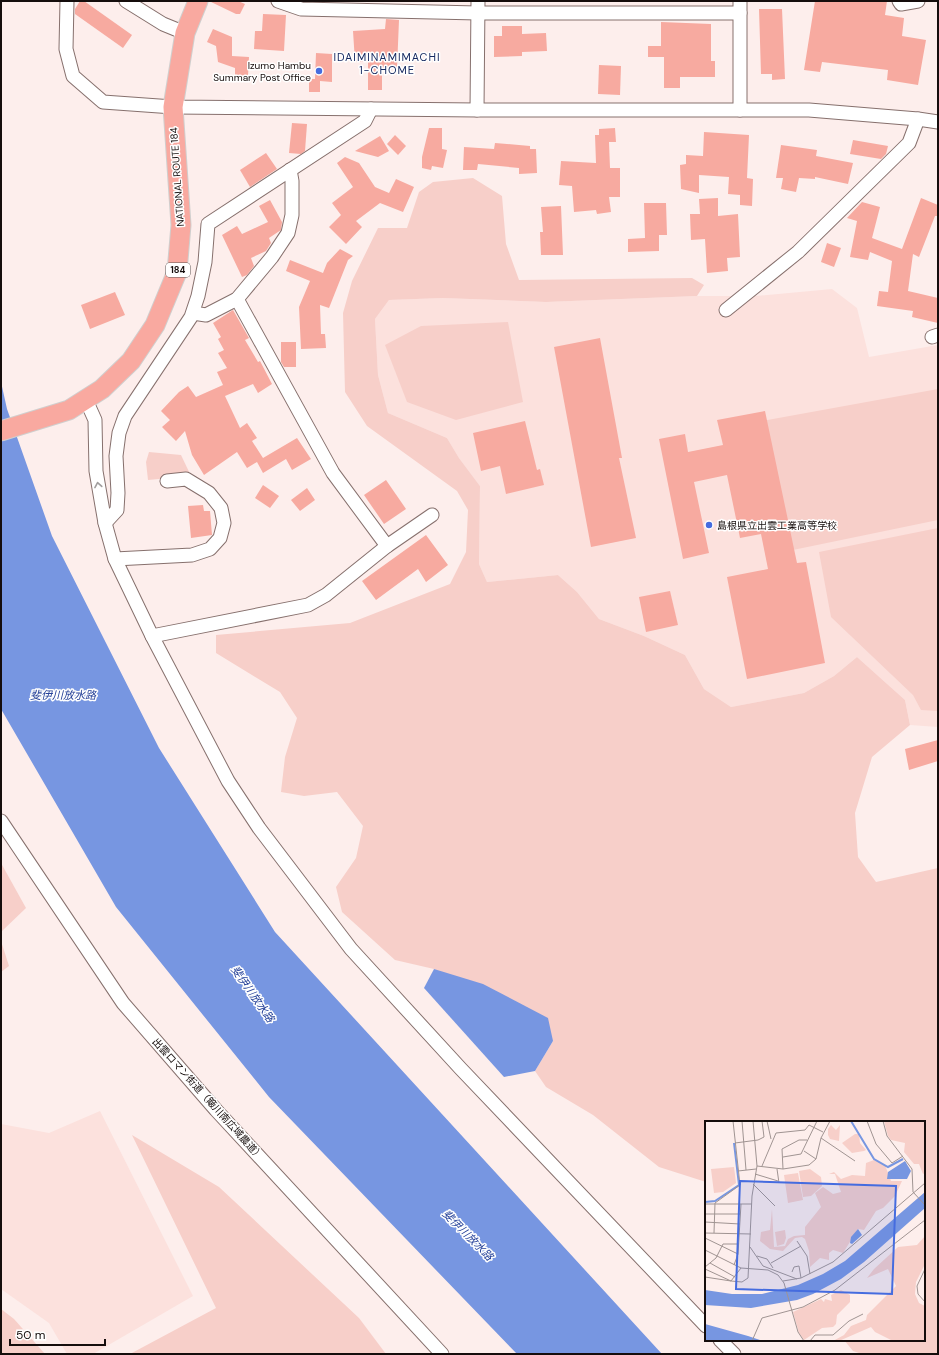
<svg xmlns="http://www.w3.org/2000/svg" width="939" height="1355" font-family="'DM Sans','Noto Sans JP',sans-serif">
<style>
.built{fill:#fce1dd}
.green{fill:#f7cfc9}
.water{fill:#7796e1}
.building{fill:#f7aaa0}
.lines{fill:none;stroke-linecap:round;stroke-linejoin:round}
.minor-casing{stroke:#86706d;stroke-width:15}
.highway-casing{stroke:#d0cfce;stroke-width:21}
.minor{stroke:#fff;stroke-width:13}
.highway{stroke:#f9a9a0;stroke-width:19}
.oneway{stroke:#a19e9e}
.poi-dot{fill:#456cdf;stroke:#fff;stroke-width:1.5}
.labels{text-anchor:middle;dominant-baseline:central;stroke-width:3;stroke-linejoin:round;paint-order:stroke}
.shield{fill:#fff;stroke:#5b5655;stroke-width:1}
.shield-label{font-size:9px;font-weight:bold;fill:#150d0c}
.poi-label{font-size:10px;fill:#150d0c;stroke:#fff;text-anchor:end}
.street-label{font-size:10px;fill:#150d0c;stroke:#fff}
.neighbourhood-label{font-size:11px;letter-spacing:1px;fill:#182b62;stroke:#fff}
.water-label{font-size:11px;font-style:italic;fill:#254199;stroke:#fff}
.inset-river{fill:none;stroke:#7796e1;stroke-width:2}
.inset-road{fill:none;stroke:#a09492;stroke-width:1}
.view{fill:#456cdf;fill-opacity:0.15;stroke:#456cdf;stroke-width:2}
.inset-edge{fill:none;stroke:#150d0c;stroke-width:2}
</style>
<rect width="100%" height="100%" fill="#fdeeec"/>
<!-- built -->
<g class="built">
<polygon points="832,289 857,308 869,357 938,345 938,727 910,725 905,700 857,657 834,676 804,693 731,707 704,689 685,655 644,636 599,619 577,592 558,575 487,582 479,564 480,486 459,458 447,438 388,413 378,375 375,319 389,300 443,298 546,302 697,296 756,296"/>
<polygon points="100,1111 193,1296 93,1354 67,1354 49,1323 1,1289 1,1124 49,1133"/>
</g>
<!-- green -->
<g class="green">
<polygon points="473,178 502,196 506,244 519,280 692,278 704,285 697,296 546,302 443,298 389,300 375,319 378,375 388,413 447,438 459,458 480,486 479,564 487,582 558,575 577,592 599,619 644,636 685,655 704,689 731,707 804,693 834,676 857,657 905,700 910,725 872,757 855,813 858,857 876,882 938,868 938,1354 862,1354 853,1351 844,1340 924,1340 924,1122 706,1122 706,1182 659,1167 593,1115 546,1087 535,1071 553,1041 434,969 395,960 342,912 336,887 356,858 363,826 337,792 304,796 281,792 285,757 297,718 280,692 216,653 216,635 350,623 450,584 466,552 468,510 457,491 367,426 345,392 343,313 352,281 378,228 407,228 419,192 433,182"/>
<polygon points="508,322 523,402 456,420 407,402 385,345 421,326"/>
<polygon points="938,389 938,520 788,551 762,421"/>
<polygon points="149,452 181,455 191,476 148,480 146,462"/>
<polygon points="938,528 938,711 921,710 913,695 831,617 819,552"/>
<polygon points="1,863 26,908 1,932"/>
<polygon points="1,941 9,966 1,972"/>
<polygon points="132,1135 219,1187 359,1318 386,1354 130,1354 216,1308"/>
<polygon points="1,1309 14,1319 45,1354 1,1354"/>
</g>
<!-- water -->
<g class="water">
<polygon points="1,382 7,409 52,536 159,748 275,932 662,1354 517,1354 269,1097 116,907 1,709"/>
<polygon points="434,969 483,984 548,1018 553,1041 535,1071 504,1077 424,988"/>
</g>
<!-- building -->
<g class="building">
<polygon points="80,1 84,1 132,35 123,48 75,14 75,9"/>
<polygon points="209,1 238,1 245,4 240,14 236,14"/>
<polygon points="815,1 887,1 885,15 904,18 902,36 926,40 918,85 887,80 888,70 822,62 820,72 804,70"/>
<polygon points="759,9 782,9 785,79 772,80 772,74 761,74"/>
<polygon points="263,14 286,15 284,51 254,49 255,31 262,31"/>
<polygon points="386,19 399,20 397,68 382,68 382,90 368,90 368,61 355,62 353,31 385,29"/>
<polygon points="661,22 711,24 711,61 715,61 715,77 680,77 680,88 664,88 664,57 648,57 648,46 661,46"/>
<polygon points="502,26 522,26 522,34 546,33 547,51 522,52 522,56 494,57 494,36 502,36"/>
<polygon points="213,29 232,37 232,56 249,57 248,76 235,76 235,68 218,62 216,46 207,42"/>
<polygon points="316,53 332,54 332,82 320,81 320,92 309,92 309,79 315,79"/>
<polygon points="599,65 621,66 620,95 598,94"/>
<polygon points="292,123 307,124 305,151 301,154 289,153"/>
<polygon points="429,128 442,128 442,149 447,150 443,168 432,166 431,170 422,168 422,157"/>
<polygon points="615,128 616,142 609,142 610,168 620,168 620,197 609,197 611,212 597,214 596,210 574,212 572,186 559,185 561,161 596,163 595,135 599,135 599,129"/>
<polygon points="704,132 749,135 747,178 753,179 752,206 740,205 740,195 728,194 729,177 699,175 699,193 681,189 680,165 686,164 686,155 703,156"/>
<polygon points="395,135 406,146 398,155 387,144"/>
<polygon points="380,136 389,151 378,157 355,151"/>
<polygon points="853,140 888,146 886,154 881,159 850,154"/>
<polygon points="495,143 530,146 530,149 536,149 537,173 519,174 519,168 478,164 477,170 463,170 464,147 494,149"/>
<polygon points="781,145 817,150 816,156 853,163 848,184 815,177 815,179 799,178 796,192 781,189 783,178 776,178"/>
<polygon points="266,153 277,169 250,187 240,170"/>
<polygon points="345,157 359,163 375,187 389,193 396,179 414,187 403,212 380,203 356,221 362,227 346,244 329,227 341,215 332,203 353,187 337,163"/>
<polygon points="718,198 718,216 738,214 740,257 727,258 728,271 707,273 705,239 691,240 690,214 700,214 699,199"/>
<polygon points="921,198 938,205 938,216 935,216 919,257 913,254 908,291 938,298 938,323 912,317 913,311 877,306 879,291 888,292 892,261 870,252 868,260 850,257 857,221 847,218 862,202 880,207 872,238 902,249"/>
<polygon points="270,200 282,222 281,230 269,238 271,243 266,251 251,258 254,266 247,275 242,277 222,235 237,226 242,234 268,222 259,206"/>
<polygon points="644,203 666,203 667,235 659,235 659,251 628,252 628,239 645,238"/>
<polygon points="561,206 563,255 541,255 540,232 543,232 541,207"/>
<polygon points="827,243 841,248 834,267 821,262"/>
<polygon points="340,249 353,256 348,260 329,308 320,305 321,334 325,334 326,348 301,349 299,307 310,281 286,271 290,260 323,273 327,263"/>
<polygon points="115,292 125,315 90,329 81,305"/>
<polygon points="233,310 249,338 245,340 258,362 260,361 272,384 258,393 253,384 225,396 240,428 247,423 257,438 252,441 263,458 297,438 311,459 292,470 286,459 263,473 257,462 247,468 237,452 204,475 192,455 185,431 176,441 162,427 170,420 161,411 179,392 188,386 196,397 223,385 217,372 227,368 218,353 224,350 218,339 221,337 213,323"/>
<polygon points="600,338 622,458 619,458 636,538 591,547 554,347"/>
<polygon points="281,342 296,342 296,367 284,367 281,362"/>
<polygon points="765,411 797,563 806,562 825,663 747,679 727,577 768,569 761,534 740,538 727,475 694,482 709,553 683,559 659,439 685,434 688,452 723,445 717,420"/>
<polygon points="525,421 537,470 540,469 544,485 506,494 500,466 481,471 473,433"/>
<polygon points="386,480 406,509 384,524 364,495"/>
<polygon points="263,485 279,496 270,508 255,498"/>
<polygon points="307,488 315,500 300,511 291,500"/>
<polygon points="203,505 204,511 210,511 212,535 191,538 188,506"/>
<polygon points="426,535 448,565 426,582 418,569 376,600 362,581"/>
<polygon points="670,591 678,625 646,632 639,597"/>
<polygon points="938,740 938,761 909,770 905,749"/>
</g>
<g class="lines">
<defs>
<g id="minor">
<polyline points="67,1 66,49 73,76 103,102 173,107 477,110 809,110 918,119 938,122"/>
<polyline points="126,1 163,24 185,33"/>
<polyline points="278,1 301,9 478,13 740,13"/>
<polyline points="899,1 901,4 918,1"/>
<polyline points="477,110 478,1"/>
<polyline points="740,110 740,1"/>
<polyline points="237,299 333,473 387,546"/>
<polyline points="726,310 798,252 909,143 918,119"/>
<polyline points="193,313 206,315 237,299 272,257 288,233 292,215 292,181 290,170"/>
<polyline points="932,337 938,335"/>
<polyline points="86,400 95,420 96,471 105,523 115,559 152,636 228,781 259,828 351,949 461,1069 706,1326"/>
<polyline points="105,523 117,510 118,493 116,456 119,433 125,416 191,317 198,296 205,262 208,224 365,121 371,109"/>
<polyline points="115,559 192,555 210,549 220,538 224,523 221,508 209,493 186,479 167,481"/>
<polyline points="152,636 308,605 326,595 387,546 432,515"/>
<polyline points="1,821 123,1003 216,1110 442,1354"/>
<polyline points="720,1340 734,1354"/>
</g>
<polyline id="highway" points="1,431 69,410 102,389 131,361 155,325 177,272 181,225 173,107 185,33 198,1"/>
</defs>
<!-- minor casing -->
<use href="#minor" class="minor-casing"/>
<!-- highway casing -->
<use href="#highway" class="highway-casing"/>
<!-- minor -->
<use href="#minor" class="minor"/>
<!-- highway -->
<use href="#highway" class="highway"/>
</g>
<!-- one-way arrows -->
<defs><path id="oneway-chevron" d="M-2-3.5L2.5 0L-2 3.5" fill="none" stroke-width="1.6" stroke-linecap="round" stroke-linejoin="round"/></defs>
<use class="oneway" href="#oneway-chevron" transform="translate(98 485) rotate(-100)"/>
<!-- markers -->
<g class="poi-dot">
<circle cx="319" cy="71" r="4"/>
<circle cx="709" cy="525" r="4"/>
</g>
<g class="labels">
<!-- shield labels -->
<rect class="shield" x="166" y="263" width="24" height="14" rx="3"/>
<g class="shield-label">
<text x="178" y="270">184</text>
</g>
<!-- poi labels -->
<g class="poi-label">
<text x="311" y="65">Izumo Hambu<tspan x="311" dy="12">Summary Post Office</tspan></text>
<text x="717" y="525" text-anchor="start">島根県立出雲工業高等学校</text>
</g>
<!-- street labels -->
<g class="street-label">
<text transform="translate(177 177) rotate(-94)">NATIONAL ROUTE 184</text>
<text transform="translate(208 1099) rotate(48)">出雲ロマン街道（簸川南広域農道）</text>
</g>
<!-- neighbourhood labels -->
<g class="neighbourhood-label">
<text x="387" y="57">IDAIMINAMIMACHI<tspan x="387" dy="13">1-CHOME</tspan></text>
</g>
<!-- water labels -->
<g class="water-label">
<text x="63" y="695">斐伊川放水路</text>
<text transform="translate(253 994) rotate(55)">斐伊川放水路</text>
<text transform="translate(468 1235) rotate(45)">斐伊川放水路</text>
</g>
</g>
<!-- overview -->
<g transform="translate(705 1121)">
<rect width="220" height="220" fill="#fdeeec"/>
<path d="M179 0H220V52L218 53 214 43H209L199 31 200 22 186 19 183 15ZM126 4 131 9 135 4 134 20 125 18 123 14V8ZM150 13H154L155 22 161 29 159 30 147 32 137 22ZM169 39 180 44 186 60H197L190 75 178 87 171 90 159 109 153 108 138 132 128 129 124 132V139L115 137 105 146 104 130 100 118 97 116 90 117 78 130 65 128 55 120 56 111 65 109 67 88 69 126 80 125 83 118 89 115 100 114V106L116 86 110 72 118 66 128 73 136 71 130 53H124L129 51 136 58 147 54 160 55 161 42ZM29 46 31 62 18 71 9 72 6 48ZM105 48 116 56 117 65 106 75 98 76 94 50ZM93 52 98 79 83 82 79 54ZM80 109 81 117 79 123 72 125 70 111ZM220 115V143L211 161 210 173 214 182 220 185V220H188L170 211 166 206 134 220H128L139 214 146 205 161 199 162 194 191 165 183 148 162 157 169 148 193 126 212 124ZM136 169 145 174V181L132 194 131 203 128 206 117 207 99 219 94 212 88 191 116 178 119 181 120 178 127 180 126 174Z" fill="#f7cfc9"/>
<path d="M200 40 206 50 202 58H182L183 51ZM220 71V87L159 141 136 158 108 173 92 179 46 187 0 184V169L27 173H57L93 164 118 153 140 140ZM153 108 157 114 147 123 145 122 146 116ZM0 203 43 215 58 220H0Z" fill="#7796e1"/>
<path class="inset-river" d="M146 0 169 38 183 46 198 38M0 81 10 80 34 64 29 22"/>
<path class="inset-road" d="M37 0 41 49M62 0 66 18M162 0 171 23 187 42 198 35M178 0 182 15 207 48 208 71 220 84M116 17 150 40M30 22 53 19 59 16 57 0M99 30 111 38M78 36 96 33 112 0M52 45 78 48 104 44 111 38 116 17 125 0M57 45 71 12 100 9 104 4 118 11M72 48 74 62M78 48 77 28 94 19H102M33 50 51 48M50 53 73 60M48 63 70 85M0 83H47M0 93H35M0 101 35 103M0 112 46 113M9 112 10 82 35 64 28 0M0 117 33 133M92 120 102 135 105 153M45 126 58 145 92 158M0 129 36 147 63 149 73 154 79 162 93 211 99 220M52 135 62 138 68 147M5 142 30 156M66 142 96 125M29 144 33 133 36 83M0 146 11 137 18 123H34M0 148 26 160 37 161 43 157 47 75 52 45 48 0M220 148 212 165 213 173 220 181M87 151 89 146 94 145 96 157M0 156 26 160 36 147M78 160 96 157 128 141 220 62M47 220 57 197 98 186 130 169 220 99M105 220 110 214H128L144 200 158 193"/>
<path class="view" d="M35 60 191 65 187 173 31 168Z"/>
<rect width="220" height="220" class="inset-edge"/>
</g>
<!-- border -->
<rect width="939" height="1355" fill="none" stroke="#150d0c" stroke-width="4"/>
<!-- scale -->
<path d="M10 1339v6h95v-6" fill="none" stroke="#150d0c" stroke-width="2"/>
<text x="16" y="1339" font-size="12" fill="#150d0c" stroke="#ffffff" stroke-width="3" paint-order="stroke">50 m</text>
</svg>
